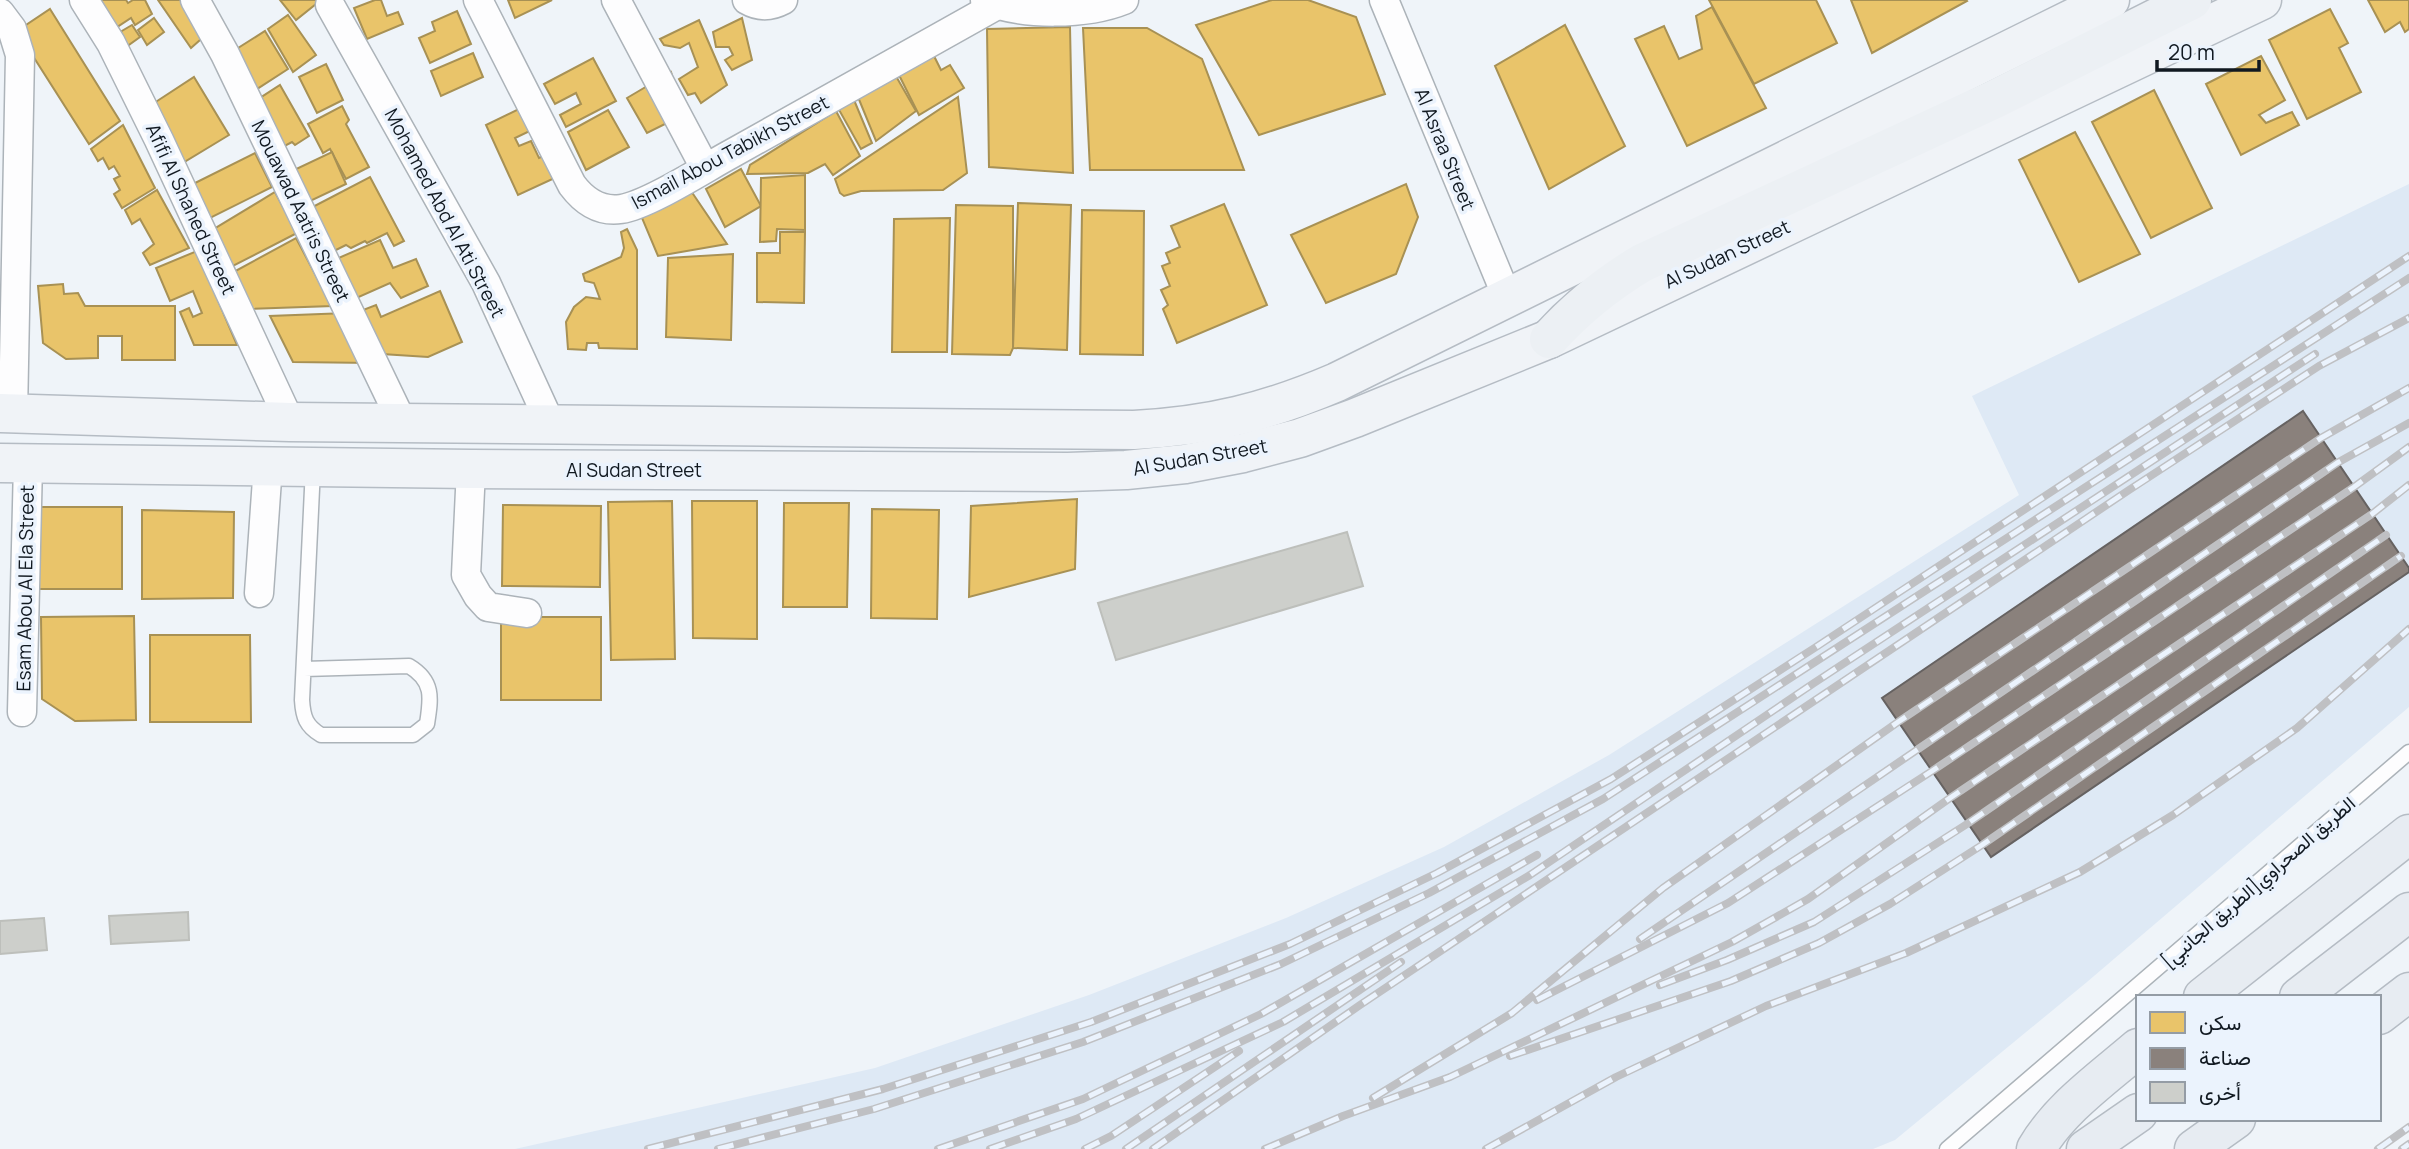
<svg xmlns="http://www.w3.org/2000/svg" width="2409" height="1149" font-family="Manrope,Vazirmatn,sans-serif">
<style>
.built{fill:#dee9f5}
.homes{fill:#e9c46a;stroke:#a89154;stroke-width:2}
.industry{fill:#8a817c;stroke:#666261;stroke-width:2}
.building{fill:#cdcfcb;stroke:#bdbfbb;stroke-width:2}
.lines{fill:none;stroke-linecap:round;stroke-linejoin:round}
.service-casing{stroke:#acb3b9;stroke-width:17}
.minor-casing{stroke:#acb3b9;stroke-width:31}
.primary-casing{stroke:#b5bcc4;stroke-width:41}
.trunk-casing{stroke:#b5bcc4;stroke-width:41}
.motorway-casing{stroke:#b5bcc4;stroke-width:41}
.service{stroke:#fdfdfe;stroke-width:14}
.minor{stroke:#fdfdfe;stroke-width:28}
.primary{stroke:#f0f3f7;stroke-width:38}
.trunk{stroke:#ecf0f4;stroke-width:38}
.motorway{stroke:#e7ecf2;stroke-width:38}
.rail-casing{stroke:#bfc0c3;stroke-width:8}
.rail{stroke:#ebf3fd;stroke-width:5;stroke-dasharray:16;stroke-linecap:butt}
.labels{text-anchor:middle;dominant-baseline:central;stroke-width:7;stroke-linejoin:round;paint-order:stroke}
.street-label{font-size:19px;fill:#111921;stroke:#ebf3fd}
</style>
<rect width="100%" height="100%" fill="#eff4f9"/>
<!-- built -->
<polygon class="built" points="2409,184 2409,707 2087,982 1895,1140 1873,1149 515,1149 875,1068 1089,995 1286,918 1444,847 1609,755 2019,495 1972,396"/>
<!-- homes -->
<g class="homes">
<polygon points="86,0 126,0 128,3 133,0 145,0 152,14 135,25 131,18 108,33"/>
<polygon points="158,0 191,0 209,32 191,48"/>
<polygon points="280,0 321,0 296,20"/>
<polygon points="375,0 381,0 387,16 398,12 403,24 367,39 354,8"/>
<polygon points="508,0 552,0 515,18"/>
<polygon points="1272,0 1308,0 1356,17 1385,94 1259,135 1196,25"/>
<polygon points="1709,0 1816,0 1837,43 1754,84"/>
<polygon points="1851,0 1966,0 1967,1 1872,53"/>
<polygon points="2368,0 2409,0 2409,29 2405,32 2400,22 2385,32"/>
<polygon points="1712,7 1766,108 1687,146 1635,39 1664,26 1679,59 1702,49 1696,16"/>
<polygon points="50,9 120,121 89,144 17,31"/>
<polygon points="2330,9 2348,43 2339,48 2361,92 2307,119 2269,40"/>
<polygon points="457,11 471,44 430,63 419,38 435,31 432,22"/>
<polygon points="288,15 316,55 293,72 268,29"/>
<polygon points="154,18 164,32 147,45 138,30"/>
<polygon points="742,18 752,60 732,70 725,60 733,55 729,47 716,47 713,32"/>
<polygon points="699,20 727,85 701,103 695,93 688,95 679,79 698,67 689,43 680,48 664,45 660,39"/>
<polygon points="132,25 140,37 126,47 110,38"/>
<polygon points="1565,25 1625,146 1549,189 1495,66"/>
<polygon points="1070,27 1073,173 989,167 987,29"/>
<polygon points="1083,28 1147,28 1202,59 1244,170 1090,170"/>
<polygon points="265,31 288,69 251,93 227,55"/>
<polygon points="931,50 941,70 950,65 964,88 919,115 897,71"/>
<polygon points="473,53 483,77 441,96 431,71"/>
<polygon points="2261,56 2285,100 2259,115 2266,123 2292,112 2299,125 2241,155 2206,84"/>
<polygon points="593,58 616,101 566,127 560,115 581,104 576,93 555,104 544,84"/>
<polygon points="326,64 343,100 317,113 299,77"/>
<polygon points="893,71 916,111 876,141 858,97"/>
<polygon points="671,72 676,89 671,121 647,133 627,98"/>
<polygon points="194,77 229,135 176,167 148,107"/>
<polygon points="280,85 309,136 295,145 292,142 277,150 252,103"/>
<polygon points="2154,90 2212,208 2151,238 2092,122"/>
<polygon points="958,97 967,173 943,190 861,191 844,196 840,193 835,179"/>
<polygon points="854,100 872,143 861,149 838,108"/>
<polygon points="342,106 349,120 346,124 369,167 346,179 330,149 323,153 308,124"/>
<polygon points="525,106 536,128 515,138 519,146 531,141 539,158 548,154 559,176 518,195 486,125"/>
<polygon points="608,110 629,147 586,170 568,132"/>
<polygon points="836,111 860,156 833,175 825,164 808,173 747,174 750,165"/>
<polygon points="123,125 155,188 122,208 114,194 120,190 114,179 120,176 114,166 109,169 103,158 98,161 91,149"/>
<polygon points="2075,132 2140,254 2079,282 2019,160"/>
<polygon points="332,152 346,184 306,203 292,171"/>
<polygon points="255,153 272,187 206,220 189,186"/>
<polygon points="741,169 761,206 725,227 706,189"/>
<polygon points="805,175 805,230 777,229 776,241 760,242 761,178"/>
<polygon points="370,177 404,241 394,246 387,233 367,243 365,241 351,248 346,245 328,254 305,211"/>
<polygon points="1406,184 1418,217 1396,274 1326,303 1291,235"/>
<polygon points="689,188 727,244 658,256 642,218"/>
<polygon points="157,190 189,248 150,265 143,253 154,244 140,219 132,224 125,210"/>
<polygon points="275,192 297,233 227,269 209,232"/>
<polygon points="1018,203 1071,205 1067,350 1013,348"/>
<polygon points="1224,204 1267,305 1177,343 1163,309 1168,305 1161,290 1170,286 1162,266 1170,263 1166,253 1180,247 1171,226"/>
<polygon points="956,205 1013,206 1013,348 1010,355 952,354"/>
<polygon points="1082,210 1144,211 1143,355 1080,354"/>
<polygon points="950,218 947,352 892,352 894,219"/>
<polygon points="627,229 637,250 637,349 599,348 598,343 587,343 586,350 568,349 566,322 574,307 586,297 600,299 594,283 585,281 583,274 621,257 624,248 621,232"/>
<polygon points="780,232 805,232 804,303 757,302 757,253 780,253"/>
<polygon points="296,238 332,306 248,309 230,274"/>
<polygon points="380,240 393,268 416,259 428,286 401,298 390,283 352,300 334,260"/>
<polygon points="197,251 237,345 194,345 180,312 189,308 193,317 202,313 193,291 170,301 156,268"/>
<polygon points="733,254 731,340 666,337 668,258"/>
<polygon points="63,284 64,294 78,293 85,306 175,306 175,360 122,360 122,336 98,336 98,358 66,359 43,343 38,286"/>
<polygon points="440,291 462,342 428,357 382,354 363,310 376,305 381,317"/>
<polygon points="347,313 372,363 293,362 270,316"/>
<polygon points="1077,499 1075,569 969,597 971,506"/>
<polygon points="672,501 675,659 611,660 608,502"/>
<polygon points="692,501 757,501 757,639 693,638"/>
<polygon points="784,503 849,503 847,607 783,607"/>
<polygon points="503,505 601,506 600,587 502,586"/>
<rect x="39" y="507" width="83" height="82"/>
<polygon points="872,509 939,510 937,619 871,618"/>
<polygon points="142,510 234,512 233,598 142,599"/>
<polygon points="134,616 136,720 75,721 42,699 41,617"/>
<rect x="501" y="617" width="100" height="83"/>
<polygon points="150,635 250,635 251,722 150,722"/>
</g>
<!-- industry -->
<polygon class="industry" points="2303,411 2409,568 2409,572 1991,857 1882,698"/>
<!-- building -->
<g class="building">
<polygon points="1347,532 1363,586 1116,660 1098,603"/>
<polygon points="188,912 189,940 111,944 109,916"/>
<polygon points="44,918 47,950 0,954 0,921"/>
</g>
<g class="lines">
<defs>
<g id="service">
<path d="M304 669 409 666C434 681 431 698 427 724L413 735H321C306 726 303 717 302 700L313 468"/>
<polyline points="1947,1149 2409,752"/>
</g>
<g id="minor">
<polyline points="84,0 111,43 159,140 290,422"/>
<polyline points="195,0 225,54 403,424"/>
<path d="M478 0 572 185C584 201 600 212 621 209 648 205 705 168 731 154 819 104 908 55 997 5"/>
<polyline points="616,0 705,168"/>
<path d="M747 0C759 7 770 7 783 0"/>
<path d="M985 0C1022 16 1087 15 1124 0"/>
<polyline points="1384,0 1507,297"/>
<polyline points="330,5 486,283 551,425"/>
<polyline points="0,13 12,29 20,55 13,414"/>
<polyline points="471,469 466,575 478,596 488,607 527,613"/>
<polyline points="259,593 268,465"/>
<polyline points="22,712 28,464"/>
</g>
<g id="primary">
<path d="M0 413 290 422 1134 430C1210 426 1267 412 1337 382L2110 0"/>
<polyline points="0,463 471,469 1068,472 1126,470 1185,464 1243,453 1300,438 1355,418 1549,339 2262,0"/>
</g>
<path id="trunk" d="M1549 339C1577 308 1607 284 1642 263L1993 100 2192 0"/>
<g id="motorway">
<polyline points="2203,997 2409,834"/>
<polyline points="2299,997 2409,912"/>
<polyline points="2379,1015 2409,992"/>
<path d="M2036 1149C2060 1108 2102 1079 2138 1048"/>
<polyline points="2086,1149 2138,1113"/>
<polyline points="2194,1149 2236,1119"/>
</g>
</defs>
<!-- service casing -->
<use href="#service" class="service-casing"/>
<!-- minor casing -->
<use href="#minor" class="minor-casing"/>
<!-- primary casing -->
<use href="#primary" class="primary-casing"/>
<!-- trunk casing -->
<use href="#trunk" class="trunk-casing"/>
<!-- motorway casing -->
<use href="#motorway" class="motorway-casing"/>
<!-- service -->
<use href="#service" class="service"/>
<!-- minor -->
<use href="#minor" class="minor"/>
<!-- primary -->
<use href="#primary" class="primary"/>
<!-- trunk -->
<use href="#trunk" class="trunk"/>
<!-- motorway -->
<use href="#motorway" class="motorway"/>
<defs>
<g id="rail">
<polyline points="1640,939 2337,463 2409,423"/>
<polyline points="1660,985 1727,960 1814,922 1967,824 2386,535"/>
<polyline points="1537,1000 1728,903 1932,771 2354,487 2409,447"/>
<polyline points="1510,1056 1731,981 1819,943 1890,904 1982,845 2401,556"/>
<polyline points="1373,1098 1512,1013 1663,888 1898,722 2321,438 2409,388"/>
<polyline points="648,1149 883,1089 1091,1022 1290,944 1437,873 1611,779 1816,647 2409,256"/>
<polyline points="718,1149 874,1109 1083,1042 1281,964 1429,893 1603,799 2409,278"/>
<polyline points="938,1149 1083,1099 1261,1014 1537,855"/>
<polyline points="990,1149 1076,1119 1283,1022 1530,875 1814,683 2315,354"/>
<polyline points="1085,1149 1111,1136 1239,1051"/>
<polyline points="1126,1149 1401,962"/>
<polyline points="1153,1149 1360,1005 2129,490 2319,366 2409,318"/>
<polyline points="1265,1149 1343,1116 1450,1077 1732,942 1808,899 1950,798 2372,514 2409,485"/>
<polyline points="1486,1149 1616,1077 1766,1006 1906,953 2080,872 2173,815 2297,728 2409,629"/>
<polyline points="2378,1149 2409,1127"/>
<polyline points="2402,1149 2409,1144"/>
</g>
</defs>
<!-- rail casing -->
<use href="#rail" class="rail-casing"/>
<!-- rail -->
<use href="#rail" class="rail"/>
</g>
<g class="labels">
<!-- street labels -->
<g class="street-label">
<text transform="translate(1445 149) rotate(68)">Al Asraa Street</text>
<text transform="translate(730 152) rotate(-28)">Ismail Abou Tabikh Street</text>
<text transform="translate(191 209) rotate(65)">Afifi Al Shahed Street</text>
<text transform="translate(301 211) rotate(64)">Mouawad Aatris Street</text>
<text transform="translate(445 213) rotate(62)">Mohamed Abd Al Ati Street</text>
<text transform="translate(1727 254) rotate(-25)">Al Sudan Street</text>
<text transform="translate(1200 457) rotate(-10)">Al Sudan Street</text>
<text x="634" y="470">Al Sudan Street</text>
<text transform="translate(25 588) rotate(-89)">Esam Abou Al Ela Street</text>
<text transform="translate(2258 882) rotate(-41)">الطريق الصحراوي[الطريق الجانبي]</text>
</g>
</g>
<!-- legend -->
<rect x="2136" y="995" width="245" height="126" fill="#ebf3fd" stroke="#949ca5" stroke-width="2"/>
<rect x="2150" y="1012" width="35" height="21" fill="#e9c46a" stroke="#949ca5" stroke-width="2"/>
<text x="2199" y="1030" font-size="21" fill="#111921">سكن</text>
<rect x="2150" y="1048" width="35" height="21" fill="#8a817c" stroke="#949ca5" stroke-width="2"/>
<text x="2199" y="1065" font-size="21" fill="#111921">صناعة</text>
<rect x="2150" y="1082" width="35" height="21" fill="#cdcfcb" stroke="#949ca5" stroke-width="2"/>
<text x="2199" y="1100" font-size="21" fill="#111921">أخرى</text>
<!-- scale -->
<path d="M2157 60v10h102v-10" fill="none" stroke="#111921" stroke-width="3.5"/>
<text x="2168" y="60" font-size="21" fill="#111921" stroke="#ebf3fd" stroke-width="5" paint-order="stroke">20 m</text>
</svg>
